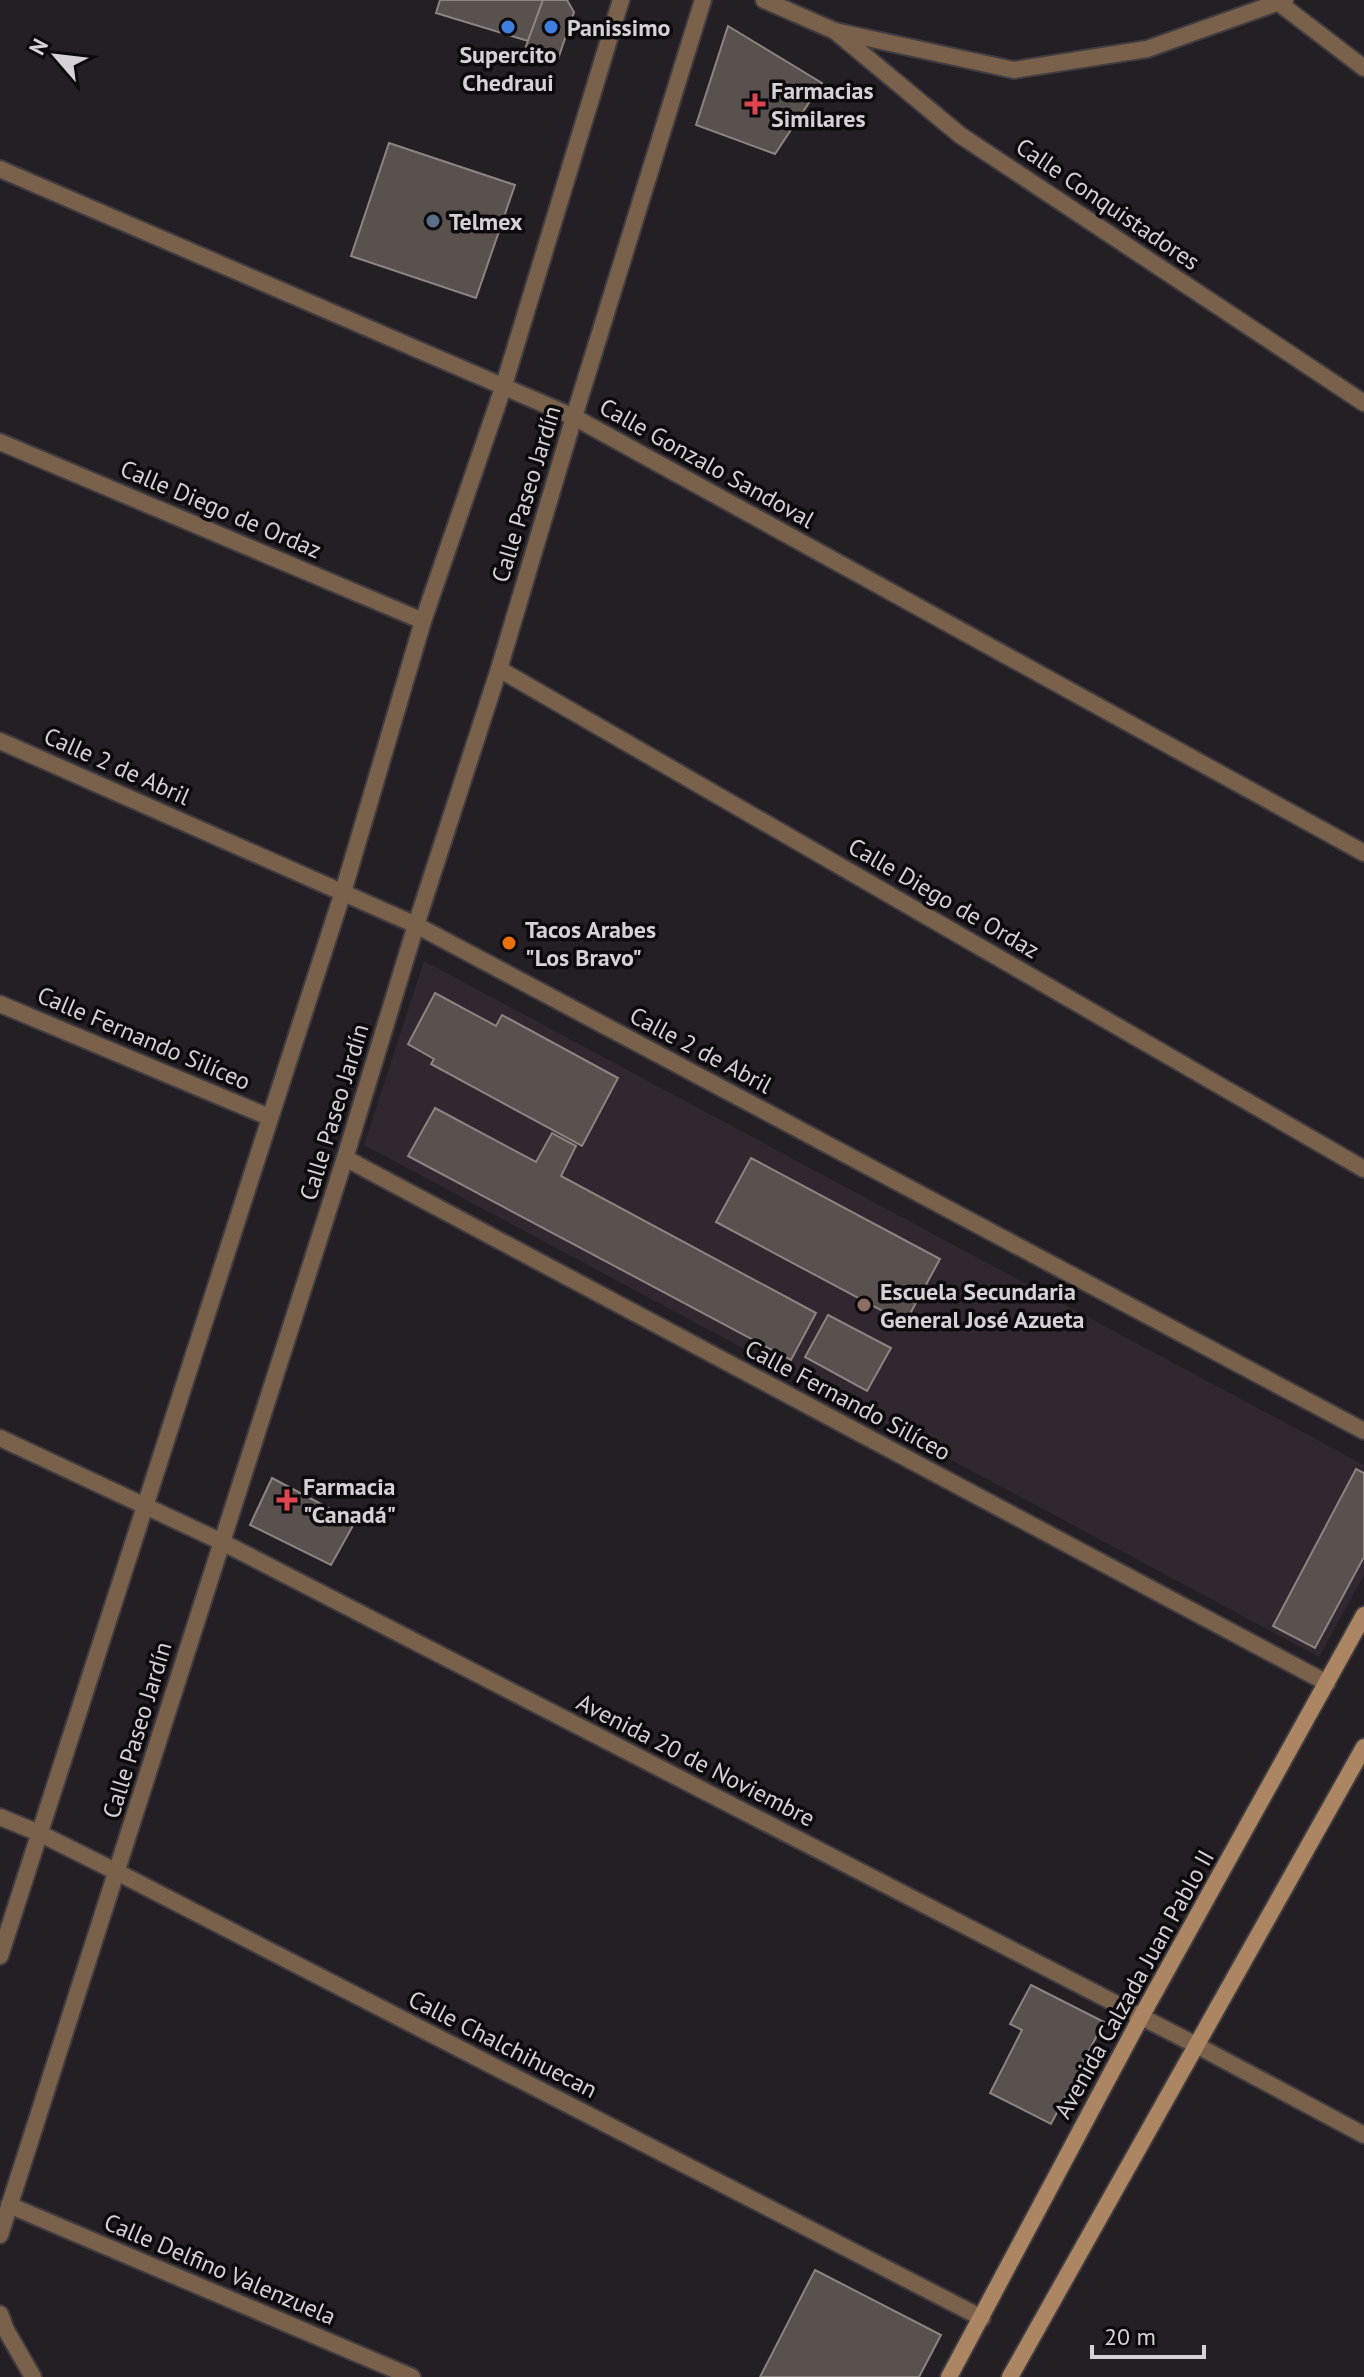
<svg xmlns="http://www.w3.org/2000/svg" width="1364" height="2377" font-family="'PT Sans',sans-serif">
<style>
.built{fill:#302730}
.building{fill:#58514e;stroke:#8c8481;stroke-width:2}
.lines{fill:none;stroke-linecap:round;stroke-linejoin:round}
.minor-casing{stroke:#403c40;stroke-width:20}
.secondary-casing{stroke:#403c40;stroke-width:20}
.minor{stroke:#79614b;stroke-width:16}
.secondary{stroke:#ac8662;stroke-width:16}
.shop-dot{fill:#3f7fe0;stroke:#0c0a0c;stroke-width:3}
.health-dot{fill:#e0444e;stroke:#0c0a0c;stroke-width:3}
.service-dot{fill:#5c6f8a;stroke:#0c0a0c;stroke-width:3}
.food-dot{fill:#e8710a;stroke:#0c0a0c;stroke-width:3}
.education-dot{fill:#8d6e63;stroke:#0c0a0c;stroke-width:3}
.labels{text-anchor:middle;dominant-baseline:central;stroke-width:7;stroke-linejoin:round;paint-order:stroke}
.poi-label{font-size:24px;font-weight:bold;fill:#d5d2d5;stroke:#0c0a0c;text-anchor:start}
.street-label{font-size:24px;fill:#d5d2d5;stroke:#0c0a0c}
</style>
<rect width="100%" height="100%" fill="#241f24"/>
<!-- built -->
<polygon class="built" points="424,961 1364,1465 1364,1575 1319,1657 364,1145"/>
<!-- building -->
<g class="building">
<polygon points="440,0 543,0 528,41 436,13"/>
<polygon points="543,0 567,0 574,12 558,59 525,49"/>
<polygon points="728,26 822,83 775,154 696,125"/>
<polygon points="389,143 515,185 476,298 351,256"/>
<polygon points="435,993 496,1026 502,1015 618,1078 582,1146 431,1064 434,1059 408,1044"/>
<polygon points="435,1108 536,1162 552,1133 576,1146 561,1176 816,1313 791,1360 408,1156"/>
<polygon points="751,1158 940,1259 905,1323 716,1222"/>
<polygon points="828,1315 891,1348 867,1391 805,1357"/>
<polygon points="1356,1469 1364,1473 1364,1557 1315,1648 1273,1626"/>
<polygon points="272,1478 355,1522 331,1565 250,1525"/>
<polygon points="1031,1985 1104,2022 1051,2124 990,2093 1022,2030 1010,2024"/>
<polygon points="815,2270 941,2335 919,2377 760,2377"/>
</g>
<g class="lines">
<defs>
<g id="minor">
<polyline points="764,0 835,31 1014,70 1147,49 1285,0"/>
<polyline points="1279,3 1364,68"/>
<polyline points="835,31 960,135 1364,403"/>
<polyline points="0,169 574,417 1364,853"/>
<polyline points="0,442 423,621"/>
<polyline points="499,669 1364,1169"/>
<polyline points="0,741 416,925 1364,1431"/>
<polyline points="0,1004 269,1117"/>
<polyline points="345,1158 1327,1683"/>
<polyline points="0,1438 222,1542 1196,2045 1364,2135"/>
<polyline points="0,1817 39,1833 117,1872 982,2318"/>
<polyline points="0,1956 343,892 423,621 503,388 621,0"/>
<polyline points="9,2205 412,2377"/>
<polyline points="0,2235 345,1158 416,925 499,669 574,417 703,0"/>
<polyline points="0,2314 6,2330 33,2377"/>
</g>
<g id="secondary">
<polyline points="949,2377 1141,2017 1364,1615"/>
<polyline points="1010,2377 1364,1747"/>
</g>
</defs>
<!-- minor casing -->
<use href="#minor" class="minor-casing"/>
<!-- secondary casing -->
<use href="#secondary" class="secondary-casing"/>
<!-- minor -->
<use href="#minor" class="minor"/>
<!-- secondary -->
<use href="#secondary" class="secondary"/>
</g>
<!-- markers -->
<g class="shop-dot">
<circle cx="508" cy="27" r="8"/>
<circle cx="551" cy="27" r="8"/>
</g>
<g class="health-dot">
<path d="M751 92h8v8h8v8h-8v8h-8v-8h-8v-8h8z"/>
<path d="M283 1488h8v8h8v8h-8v8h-8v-8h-8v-8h8z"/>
</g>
<circle class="service-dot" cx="433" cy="221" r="8"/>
<circle class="food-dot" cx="509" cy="943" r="8"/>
<circle class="education-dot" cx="864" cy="1305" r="8"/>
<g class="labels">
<!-- poi labels -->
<g class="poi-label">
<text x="567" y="27">Panissimo</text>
<text x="508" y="54" text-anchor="middle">Supercito<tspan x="508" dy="28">Chedraui</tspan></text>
<text x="771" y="90">Farmacias<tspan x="771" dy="28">Similares</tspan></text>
<text x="449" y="221">Telmex</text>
<text x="525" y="929">Tacos Arabes<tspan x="525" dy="28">"Los Bravo"</tspan></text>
<text x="880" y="1291">Escuela Secundaria<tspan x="880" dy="28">General José Azueta</tspan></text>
<text x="303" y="1486">Farmacia<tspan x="303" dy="28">"Canadá"</tspan></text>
</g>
<!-- street labels -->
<g class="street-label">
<text transform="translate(1108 204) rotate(34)">Calle Conquistadores</text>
<text transform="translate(707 463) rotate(29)">Calle Gonzalo Sandoval</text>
<text transform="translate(526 494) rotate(-73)">Calle Paseo Jardín</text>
<text transform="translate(221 509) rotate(23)">Calle Diego de Ordaz</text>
<text transform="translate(117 766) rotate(24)">Calle 2 de Abril</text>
<text transform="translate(944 898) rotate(30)">Calle Diego de Ordaz</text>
<text transform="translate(144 1038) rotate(23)">Calle Fernando Silíceo</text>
<text transform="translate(701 1050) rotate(28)">Calle 2 de Abril</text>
<text transform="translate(334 1112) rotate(-73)">Calle Paseo Jardín</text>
<text transform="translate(848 1400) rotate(28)">Calle Fernando Silíceo</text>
<text transform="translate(137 1730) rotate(-73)">Calle Paseo Jardín</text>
<text transform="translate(696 1760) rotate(27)">Avenida 20 de Noviembre</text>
<text transform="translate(1134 1984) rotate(-61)">Avenida Calzada Juan Pablo II</text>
<text transform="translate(503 2044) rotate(27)">Calle Chalchihuecan</text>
<text transform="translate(220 2269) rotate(23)">Calle Delfino Valenzuela</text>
</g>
</g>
<!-- north arrow -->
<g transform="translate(56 56) rotate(298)" stroke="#0c0a0c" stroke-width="6" paint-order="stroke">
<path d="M0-6L14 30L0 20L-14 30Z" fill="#d5d2d5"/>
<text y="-12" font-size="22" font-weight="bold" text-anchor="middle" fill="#d5d2d5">N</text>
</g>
<!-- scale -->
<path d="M1092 2345v12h112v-12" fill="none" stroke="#d5d2d5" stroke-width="4"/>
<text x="1104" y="2345" font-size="24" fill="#d5d2d5" stroke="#0c0a0c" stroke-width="6" paint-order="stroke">20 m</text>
</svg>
